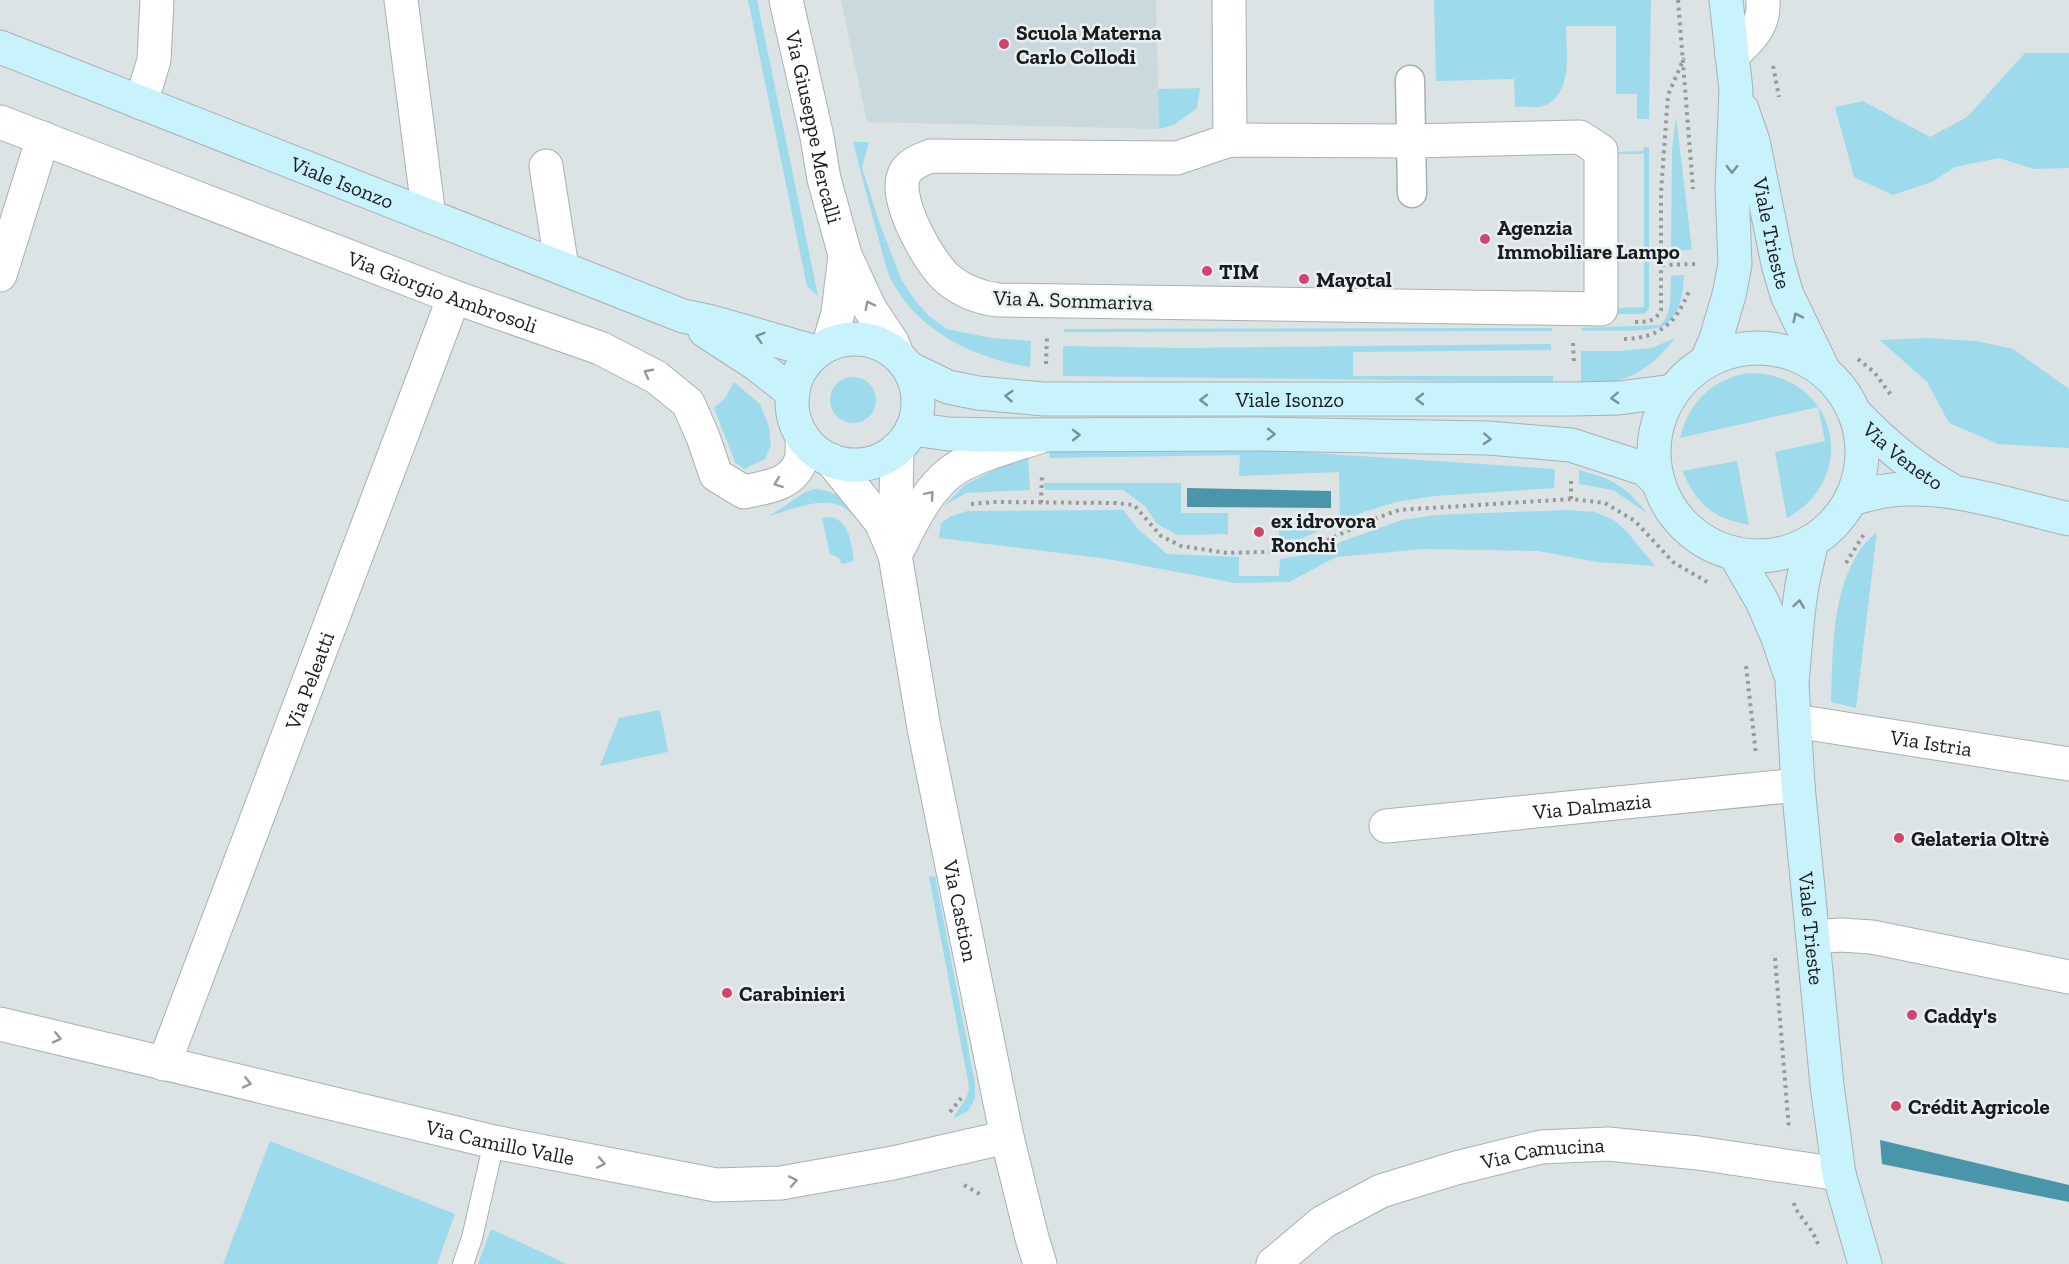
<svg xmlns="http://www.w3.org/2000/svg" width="2069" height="1264" font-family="'Zilla Slab',serif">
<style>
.built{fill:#cad9de}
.green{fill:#9ddaeb}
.water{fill:#4995a9}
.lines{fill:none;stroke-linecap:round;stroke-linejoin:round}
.service-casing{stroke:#aab0b2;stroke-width:22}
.pedestrian-casing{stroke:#aab0b2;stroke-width:31}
.minor-casing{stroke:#aab0b2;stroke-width:35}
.secondary-casing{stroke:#aab0b2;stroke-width:35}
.path{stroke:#959a9b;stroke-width:4;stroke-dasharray:3 4.5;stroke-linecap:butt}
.service{stroke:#fff;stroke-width:20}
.pedestrian{stroke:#fff;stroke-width:28}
.minor{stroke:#fff;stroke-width:33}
.secondary{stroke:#c8f2fc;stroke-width:33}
.oneway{stroke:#799197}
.oneway2{stroke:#989899}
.poi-dot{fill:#d2446d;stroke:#e9f0f2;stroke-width:2}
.labels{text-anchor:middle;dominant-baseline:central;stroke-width:5;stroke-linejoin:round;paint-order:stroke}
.poi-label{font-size:21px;font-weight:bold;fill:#191b1c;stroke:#e9f0f2;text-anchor:start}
.street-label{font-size:21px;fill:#191b1c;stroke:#e9f0f2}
</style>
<rect width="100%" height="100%" fill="#dce3e4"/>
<!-- built -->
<polygon class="built" points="841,0 1156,0 1159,129 867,122"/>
<!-- green -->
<g class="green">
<polygon points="748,0 757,0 818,296 807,286"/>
<path d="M1434 0H1651L1649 119H1637V94H1616V26H1566C1566 50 1574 96 1543 106 1535 108 1523 106 1515 107L1514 79 1436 81Z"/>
<polygon points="2025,53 2069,53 2069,168 2034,169 1999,158 1955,167 1932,182 1893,195 1854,177 1835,107 1863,101 1930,137 1967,117"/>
<polygon points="1200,88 1197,108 1174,125 1159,129 1158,89"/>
<polygon points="1676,117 1692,250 1671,251 1672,150"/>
<path d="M853 142H869L862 167 878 219 901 279 915 300 929 316 947 329 991 338 1031 341 1030 367C974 359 913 329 889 275 885 264 882 251 879 240 870 207 861 175 853 142Z"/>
<polygon points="1644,147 1649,147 1649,309 1644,314 1617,314 1617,308 1644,307 1644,154 1618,154 1618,152 1643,151"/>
<path d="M1684 275C1683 293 1681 316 1663 326 1650 333 1599 330 1582 331V328L1660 325C1673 315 1670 291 1671 276Z"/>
<polygon points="1552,328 1552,331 1064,332 1064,329"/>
<path d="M1675 338C1649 372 1623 385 1581 386V351H1620L1652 348Z"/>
<polygon points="1926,338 1976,341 2013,349 2069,389 2069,448 1998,444 1949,423 1927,382 1880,340"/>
<polygon points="1551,344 1551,350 1353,352 1353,376 1553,376 1553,382 1063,376 1063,346 1184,348"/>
<path d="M1748 373C1835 372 1863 476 1787 518L1775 452 1825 441 1818 407 1680 438C1689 402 1712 379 1748 373Z"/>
<circle cx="853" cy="400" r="23"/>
<polygon points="734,382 760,404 769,427 771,445 765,459 744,469 735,462 714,408 725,398"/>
<polygon points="1238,448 1555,469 1554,488 1435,496 1396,502 1364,512 1300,539 1279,540 1279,524 1340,522 1339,472 1239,476 1240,455 1050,458 1049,452"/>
<polygon points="1028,457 1030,490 966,493 944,506 966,484 996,469"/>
<path d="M1737 461 1749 525C1712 518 1698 505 1682 471Z"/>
<path d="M1579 470C1615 480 1624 485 1648 514L1613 490 1579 484Z"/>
<polygon points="1044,483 1181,483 1181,513 1228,513 1228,534 1178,535 1157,524 1145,506 1123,490 1045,490"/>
<path d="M814 489C840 491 848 502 860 523 854 517 848 508 839 505 818 498 790 510 769 516L804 493Z"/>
<polygon points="1123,510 1138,529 1167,554 1239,557 1239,576 1279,576 1280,559 1318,553 1343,541 1402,520 1436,515 1567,510 1595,512 1614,520 1628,533 1655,566 1598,562 1538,551 1425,549 1336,557 1289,582 1235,583 1108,559 939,538 941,523 951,516 968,511"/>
<path d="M833 517C851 525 851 544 854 561L842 564 839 558 830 554 822 518Z"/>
<path d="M1877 531 1856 708 1831 702C1833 651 1831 592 1861 548 1866 542 1872 537 1877 531Z"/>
<polygon points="660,710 668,752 600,766 619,718"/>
<path d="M935 876 975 1084V1098L968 1111 954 1118C959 1104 968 1103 969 1086L929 877Z"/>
<polygon points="270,1141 455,1214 437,1264 223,1264"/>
<polygon points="491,1229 567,1264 478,1264"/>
</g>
<!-- water -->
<g class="water">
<polygon points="1187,488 1331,491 1331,508 1187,507"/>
<polygon points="1880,1140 2069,1185 2069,1202 1882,1164"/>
</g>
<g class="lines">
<defs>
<polyline id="service" points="463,1264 472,1238 494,1142"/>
<polyline id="pedestrian" points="1410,80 1412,193"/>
<g id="minor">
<polyline points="401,0 429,216"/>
<path id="s1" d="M786 0 817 137 824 179 845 255 870 309 892 342 897 354"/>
<polyline points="1229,0 1230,140"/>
<path d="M1732 56C1750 38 1765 27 1763 0"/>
<polyline points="141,103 154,60 157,0"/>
<path id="s2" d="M0 122 454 297 600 348 656 377 688 403 703 437 716 475 744 492C766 487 793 485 801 460 803 453 802 443 802 436"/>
<path d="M1580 137 1601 151V309L999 300C980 298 964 292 949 280 929 264 896 203 903 178 906 165 920 160 931 156L1177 158 1230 140 1412 141Z"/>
<polyline points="546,166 562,268"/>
<polyline points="0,275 43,138"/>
<polyline points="829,344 838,313 845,255"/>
<path id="s3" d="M897 449 895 555 924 728 1007 1137 1032 1238 1040 1264"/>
<path d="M831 460 881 522 895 555C911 525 925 491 952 471 972 456 1015 445 1039 437"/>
<path id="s4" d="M1795 721 2069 764"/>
<path id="s5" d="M1386 826 1798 785"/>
<polyline points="1814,937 1841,935 1872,937 2069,977"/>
<path id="s6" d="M0 1024 494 1142 716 1185 781 1183 893 1163 1007 1137"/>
<path id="s7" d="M164 1064 454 297"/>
<path id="s8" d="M1273 1264 1323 1222 1381 1191 1456 1168 1541 1147 1608 1144 1698 1153 1839 1174"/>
</g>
<g id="secondary">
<path id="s9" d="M0 47 683 316 712 322 816 352"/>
<path id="s10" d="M1742 109 1753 141 1778 264 1787 295 1823 369"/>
<polyline points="705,331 756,364 793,393"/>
<circle cx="855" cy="402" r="63"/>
<circle cx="1758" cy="452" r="104"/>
<polyline points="1707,360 1716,339 1729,295 1735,264 1732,188 1736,90 1726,0"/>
<path id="s11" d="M909 368 948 387 978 393 1044 399H1572L1619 398 1673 391"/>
<path id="s12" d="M1856 414C1885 445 1915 469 1951 490"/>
<polyline points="912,429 949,434 1008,435 1259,434 1488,438 1571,445 1645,469 1658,482"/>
<path d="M1851 499C1865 496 1878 491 1892 490 1952 484 2012 506 2069 519"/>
<path id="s13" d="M1812 541 1802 585 1798 614 1792 683 1798 785 1827 1085 1839 1174 1865 1264"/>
<polyline points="1734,553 1762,601 1778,638 1789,671"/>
</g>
</defs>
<!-- service casing -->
<use href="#service" class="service-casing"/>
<!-- pedestrian casing -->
<use href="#pedestrian" class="pedestrian-casing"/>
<!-- minor casing -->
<use href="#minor" class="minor-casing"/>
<!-- secondary casing -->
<use href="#secondary" class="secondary-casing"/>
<!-- path -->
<g class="path">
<polyline points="1678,0 1693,189"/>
<polyline points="1773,66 1779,97"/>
<polyline points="1662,265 1697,264"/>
<path d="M1635 322C1647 322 1655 322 1661 310V192L1668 95 1684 58"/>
<path d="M1624 339C1660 338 1676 323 1689 291"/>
<polyline points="1573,343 1574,363"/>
<polyline points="1858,359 1874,372 1891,395"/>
<polyline points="1046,364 1047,336"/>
<polyline points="1571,499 1571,481"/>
<polyline points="1041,503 1042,474"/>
<polyline points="971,504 994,502 1116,503 1134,505 1161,536 1181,546 1227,553 1295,551 1315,546 1366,522 1399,510 1571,499 1605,503 1635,521 1673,562 1707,582"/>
<polyline points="1846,563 1864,534"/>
<polyline points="1746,666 1756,754"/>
<polyline points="1775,958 1789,1130"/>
<polyline points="950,1112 962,1097"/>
<polyline points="964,1185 983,1196"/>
<polyline points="1794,1203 1795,1208 1813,1233 1820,1248"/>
</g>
<!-- service -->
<use href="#service" class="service"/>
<!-- pedestrian -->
<use href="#pedestrian" class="pedestrian"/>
<!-- minor -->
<use href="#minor" class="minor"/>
<!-- secondary -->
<use href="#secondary" class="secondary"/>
</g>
<!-- one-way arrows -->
<defs><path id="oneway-chevron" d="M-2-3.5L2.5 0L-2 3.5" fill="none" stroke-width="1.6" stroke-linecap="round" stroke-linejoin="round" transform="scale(1.5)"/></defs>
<g class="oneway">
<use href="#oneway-chevron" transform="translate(1732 169) rotate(91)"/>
<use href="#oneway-chevron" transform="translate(1797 317) rotate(-116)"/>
<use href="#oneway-chevron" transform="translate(760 337) rotate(-163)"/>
<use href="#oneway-chevron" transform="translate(1009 396) rotate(-176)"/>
<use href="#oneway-chevron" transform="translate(1615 398) rotate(177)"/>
<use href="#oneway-chevron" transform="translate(1420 399) rotate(180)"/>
<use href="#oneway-chevron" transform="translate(1204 400) rotate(-180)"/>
<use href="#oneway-chevron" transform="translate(1271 434) rotate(1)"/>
<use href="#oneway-chevron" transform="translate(1076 435) rotate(-1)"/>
<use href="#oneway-chevron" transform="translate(1487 439) rotate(3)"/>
<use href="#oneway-chevron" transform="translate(1799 604) rotate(-82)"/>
</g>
<g class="oneway2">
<use href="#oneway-chevron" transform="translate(869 305) rotate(-117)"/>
<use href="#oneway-chevron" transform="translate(648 373) rotate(-152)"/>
<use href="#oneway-chevron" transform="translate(778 483) rotate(159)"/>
<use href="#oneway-chevron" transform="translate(930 495) rotate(-49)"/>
<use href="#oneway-chevron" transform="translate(57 1038) rotate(13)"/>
<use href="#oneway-chevron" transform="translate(247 1083) rotate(13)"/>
<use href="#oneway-chevron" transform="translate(601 1163) rotate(11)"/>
<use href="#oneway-chevron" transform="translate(793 1181) rotate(-11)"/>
</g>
<!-- markers -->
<g class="poi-dot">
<circle cx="1004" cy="44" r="6"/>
<circle cx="1485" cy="239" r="6"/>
<circle cx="1207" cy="271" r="6"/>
<circle cx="1304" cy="279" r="6"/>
<circle cx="1259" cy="532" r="6"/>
<circle cx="1899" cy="838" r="6"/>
<circle cx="727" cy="993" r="6"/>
<circle cx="1912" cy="1015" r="6"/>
<circle cx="1896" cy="1106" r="6"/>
</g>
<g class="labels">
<!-- poi labels -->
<g class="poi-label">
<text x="1016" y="32">Scuola Materna<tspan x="1016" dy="24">Carlo Collodi</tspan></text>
<text x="1497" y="227">Agenzia<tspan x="1497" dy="24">Immobiliare Lampo</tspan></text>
<text x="1219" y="271">TIM</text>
<text x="1316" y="279">Mayotal</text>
<text x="1271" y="520">ex idrovora<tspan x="1271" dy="24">Ronchi</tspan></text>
<text x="1911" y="838">Gelateria Oltrè</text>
<text x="739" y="993">Carabinieri</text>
<text x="1924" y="1015">Caddy's</text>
<text x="1908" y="1106">Crédit Agricole</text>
</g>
<!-- street labels -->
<g class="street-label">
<text stroke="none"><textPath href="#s1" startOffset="130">Via Giuseppe Mercalli</textPath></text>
<text stroke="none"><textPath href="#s9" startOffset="368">Viale Isonzo</textPath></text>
<text stroke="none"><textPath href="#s10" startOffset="128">Viale Trieste</textPath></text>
<text stroke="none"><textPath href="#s2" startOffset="474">Via Giorgio Ambrosoli</textPath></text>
<text transform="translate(1073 300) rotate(2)">Via A. Sommariva</text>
<text stroke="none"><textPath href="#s11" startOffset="386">Viale Isonzo</textPath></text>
<text stroke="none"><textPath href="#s12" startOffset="63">Via Veneto</textPath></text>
<text stroke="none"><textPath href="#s7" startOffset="410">Via Peleatti</textPath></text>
<text stroke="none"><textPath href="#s4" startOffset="138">Via Istria</textPath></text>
<text stroke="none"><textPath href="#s5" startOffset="207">Via Dalmazia</textPath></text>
<text stroke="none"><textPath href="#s3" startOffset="468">Via Castion</textPath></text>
<text stroke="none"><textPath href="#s13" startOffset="390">Viale Trieste</textPath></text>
<text stroke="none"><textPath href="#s6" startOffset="514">Via Camillo Valle</textPath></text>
<text stroke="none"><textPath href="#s8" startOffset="298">Via Camucina</textPath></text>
</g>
</g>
</svg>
